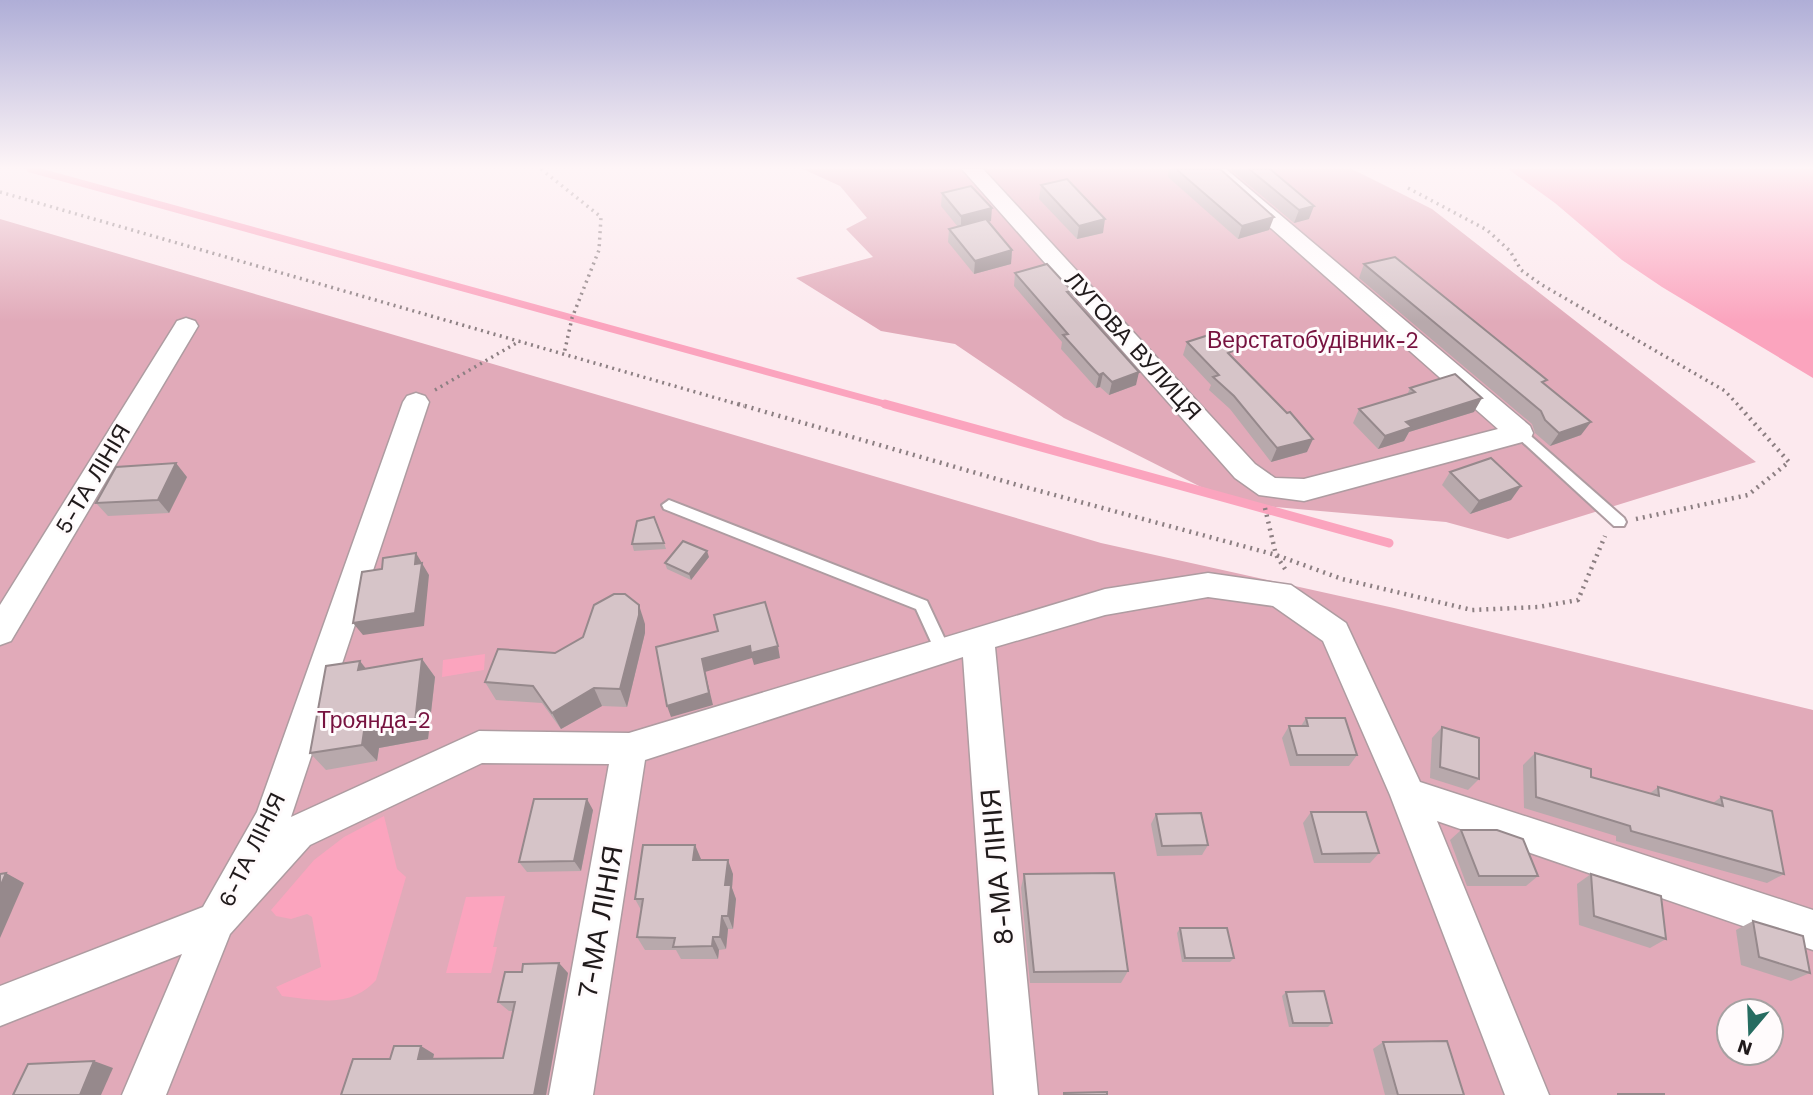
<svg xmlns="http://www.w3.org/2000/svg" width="1813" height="1095" font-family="'Work Sans',sans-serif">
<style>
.green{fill:#e1aab9;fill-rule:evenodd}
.water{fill:#fba4be}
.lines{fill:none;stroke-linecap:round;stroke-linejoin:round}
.stream-far1{stroke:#fba4be;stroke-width:7}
.stream{stroke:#fba4be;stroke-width:9}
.service-casing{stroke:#ae9ca1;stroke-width:4}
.minor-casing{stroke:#ae9ca1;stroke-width:3}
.path-far1{stroke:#8c7f82;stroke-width:3.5;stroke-dasharray:2 4.5;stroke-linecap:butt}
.path{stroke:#8c7f82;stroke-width:4.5;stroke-dasharray:2 5;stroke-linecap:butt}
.service{fill:#fff;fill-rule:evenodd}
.minor{fill:#fff;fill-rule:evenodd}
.wall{fill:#b8a9ac}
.shaded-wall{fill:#96898c}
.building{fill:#d6c4c8;stroke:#96898c;stroke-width:2}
.labels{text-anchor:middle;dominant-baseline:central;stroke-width:6;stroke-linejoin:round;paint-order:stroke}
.park-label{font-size:23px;fill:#77123f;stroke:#fffbfc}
.street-label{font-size:23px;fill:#201a1b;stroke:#fffbfc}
.near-street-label{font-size:28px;fill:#201a1b;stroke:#fffbfc}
</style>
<rect width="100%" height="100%" fill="#fce9ee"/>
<!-- green -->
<g class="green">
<polygon points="803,169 1352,169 1432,209 1756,462 1508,539 1446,522 1263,506 1201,487 1064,418 955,344 881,331 796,278 873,257 846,229 867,218 840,186"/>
<path d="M0 219 1101 543 1394 608 1813 710V1095H0ZM1729 1011H1771V1053H1729Z"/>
</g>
<!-- water -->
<g class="water">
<polygon points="1508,169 1813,169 1813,378 1662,287 1622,260 1555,203"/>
<polygon points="485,654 484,670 442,677 443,660"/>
<path d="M384 816 397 869 406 877 376 980C350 1009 317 1000 282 996L276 987 321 967 312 917 307 914 291 919 276 916 271 910 314 860 344 837Z"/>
<polygon points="505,896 493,947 497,947 491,973 446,973 466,897"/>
</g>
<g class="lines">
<!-- stream-far1 -->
<polyline class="stream-far1" points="30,169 892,406"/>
<!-- stream -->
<polyline class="stream" points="885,404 1389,543"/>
<defs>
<g id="service">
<polygon points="1520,429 1524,430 1624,518 1626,522 1624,526 1614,526 1516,436 1514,433"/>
<polygon points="669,500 927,601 950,650 947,655 942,656 937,655 916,609 664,509 662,505"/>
</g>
<g id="minor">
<polygon points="962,169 983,169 1255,464 1275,478 1304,479 1498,429 1204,169 1226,169 1530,426 1533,433 1530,440 1304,501 1259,495 1235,478"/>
<polygon points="186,318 195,321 198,326 11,641 0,645 0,605 174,326 177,321"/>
<polygon points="416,393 425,396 429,402 291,817 479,731 629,733 1105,589 1208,573 1291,585 1346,623 1420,782 1813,910 1813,950 1437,821 1549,1095 1505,1095 1390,795 1323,641 1273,606 1208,597 1105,615 995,647 1038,1095 994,1095 963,657 645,760 593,1095 549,1095 609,764 482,763 310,845 230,934 166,1095 122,1095 182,954 0,1026 0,986 203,907 257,812 403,402 407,396"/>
</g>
</defs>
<!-- service casing -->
<use href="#service" class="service-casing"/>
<!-- minor casing -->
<use href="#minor" class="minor-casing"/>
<!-- path-far1 -->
<g class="path-far1">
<polyline points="541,169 601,217 599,250 572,318 564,354"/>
<polyline points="1408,188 1487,230 1510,251 1521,270 1542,285 1725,391 1739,406"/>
<polyline points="0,192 744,406"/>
<polyline points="435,390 520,341"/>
</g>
<!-- path -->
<g class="path">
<polyline points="738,404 1014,484 1276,555 1342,579 1472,610 1538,607 1578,600 1605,536"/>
<polyline points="1265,508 1276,555 1287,572"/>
<polyline points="1636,519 1748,495 1789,462 1737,404"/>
</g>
<!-- service -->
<use href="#service" class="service"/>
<!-- minor -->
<use href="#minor" class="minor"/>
</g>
<!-- wall -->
<g class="wall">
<polygon points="1169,169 1220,169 1269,230 1238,239 1168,177"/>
<polygon points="1230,169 1272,169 1309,219 1294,223"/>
<polygon points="1041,185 1103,233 1077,239 1039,199"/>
<polygon points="942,193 991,221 988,222 1012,250 1011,264 974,274 948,242 949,229 958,227 941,206"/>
<polygon points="1364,264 1545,384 1581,435 1550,446 1535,433 1532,424 1359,278"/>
<polygon points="1015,273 1072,291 1071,296 1136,385 1109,395 1100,387 1096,388 1061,349 1062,342 1014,286"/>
<polygon points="1187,342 1231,356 1307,452 1271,462 1230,409 1209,390 1211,385 1183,355"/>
<polygon points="1410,388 1474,412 1409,432 1404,441 1378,449 1353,423 1359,409 1407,395"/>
<polygon points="1450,472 1521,486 1511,500 1470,514 1442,485"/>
<polygon points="187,477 169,513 108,516 96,503"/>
<polygon points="664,543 666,549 634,551 632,544"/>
<polygon points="709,557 691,580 667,569 665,563"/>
<polygon points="645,624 645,633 627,707 602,706 561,729 542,703 496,700 485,682"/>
<polygon points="422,659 435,677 428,739 379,748 377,761 326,770 310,753 366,669"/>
<polygon points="1306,718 1357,755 1349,766 1290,766 1282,738 1289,726 1301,726"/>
<polygon points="1442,727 1479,779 1468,790 1430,778 1432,738"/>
<polygon points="1535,753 1591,777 1649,794 1658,787 1713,803 1721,797 1784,874 1767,883 1616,841 1616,836 1524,808 1523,765"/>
<polygon points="593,810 581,871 527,872 519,862"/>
<polygon points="1311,812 1379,853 1370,863 1314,863 1303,823"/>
<polygon points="1156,814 1208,845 1202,855 1157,856 1151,824"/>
<polygon points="1461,830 1538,876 1526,886 1467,886 1450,840"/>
<polygon points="695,845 701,860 733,874 732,888 736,899 733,929 728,929 726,949 719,950 718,959 681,959 676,950 645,950 637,937 641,910 635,899"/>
<polygon points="1024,874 1128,971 1121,983 1030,983 1021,888"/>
<polygon points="1591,874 1666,939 1650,948 1579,925 1577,884"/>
<polygon points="1753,921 1810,973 1791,981 1741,965 1736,930"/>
<polygon points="1180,928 1234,958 1230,962 1182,962 1177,933"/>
<polygon points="568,973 546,1095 341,1095 390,1059 434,1054 433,1059 503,1058 513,1011 509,1011 498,1002"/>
<polygon points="1286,992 1332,1023 1328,1027 1289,1027 1282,996"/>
<polygon points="1383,1042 1464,1095 1385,1095 1373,1049"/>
</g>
<!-- shaded-wall -->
<g class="shaded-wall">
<polygon points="1314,206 1309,219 1294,223 1299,210"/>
<polygon points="992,208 991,221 961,229 961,216"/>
<polygon points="1274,217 1269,230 1238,239 1242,226"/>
<polygon points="1105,219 1103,233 1077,239 1079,226"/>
<polygon points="1012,250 1011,264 974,274 975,261"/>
<polygon points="1139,372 1136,385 1109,395 1112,382"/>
<polygon points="1103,373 1100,387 1096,388 1099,375"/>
<polygon points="1482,398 1474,412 1409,432 1404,441 1378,449 1385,436 1406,422"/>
<polygon points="1591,422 1581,435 1550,446 1559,433"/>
<polygon points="1313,439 1307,452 1271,462 1277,448"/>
<polygon points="176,463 187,477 169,513 158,500"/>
<polygon points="1521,486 1511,500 1470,514 1479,501"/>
<polygon points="707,551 709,557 691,580 689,574"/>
<polygon points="416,553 429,575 424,626 363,635 353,623 415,564"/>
<polygon points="639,605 645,624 645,633 627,707 620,689"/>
<polygon points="750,646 778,646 780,658 754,665 752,658 705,672 713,705 671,717 667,706 702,659"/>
<polygon points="422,659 435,677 428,739 379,748 377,761 362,745 364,731"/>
<polygon points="360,661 374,679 358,670"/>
<polygon points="594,688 602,706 561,729 552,713"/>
<polygon points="587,799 593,810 581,871 574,861"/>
<polygon points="695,845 701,859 699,875 693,860"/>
<polygon points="728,860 733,874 732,888 736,899 733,929 728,916 725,885"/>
<polygon points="6,873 24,883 0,938 0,887"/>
<polygon points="722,916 728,929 726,949 720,937"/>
<polygon points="713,937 719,950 718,959 712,946"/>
<polygon points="559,963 568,973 546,1095 534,1095"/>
<polygon points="421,1046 434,1054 431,1067 418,1059"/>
<polygon points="94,1061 113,1068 101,1095 80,1095"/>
</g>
<!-- building -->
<g class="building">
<polygon points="1176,169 1220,169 1274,217 1242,226"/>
<polygon points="1249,169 1270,169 1314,206 1299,210"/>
<polygon points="1067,179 1105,219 1079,226 1041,185"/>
<polygon points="971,186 992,208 961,216 942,193"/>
<polygon points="986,219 1012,250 975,261 949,229"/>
<polygon points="1395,257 1547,380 1542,382 1591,422 1559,433 1545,420 1541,411 1364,264"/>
<polygon points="1047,264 1072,291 1067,292 1139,372 1112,382 1103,373 1099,375 1063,335 1068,334 1015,273"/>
<polygon points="1215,333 1233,351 1228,353 1287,413 1290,412 1313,439 1277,448 1234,396 1213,377 1219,375 1187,342"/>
<polygon points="1455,374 1482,398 1406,422 1412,427 1385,436 1359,409 1415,392 1410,388"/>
<polygon points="1491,458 1521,486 1479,501 1450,472"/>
<polygon points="176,463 158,500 96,503 116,467"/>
<polygon points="654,517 664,543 632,544 637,521"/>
<polygon points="683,541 707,551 689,574 665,563"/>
<polygon points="416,553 415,564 422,563 415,613 353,623 362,572 382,569 383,558"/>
<polygon points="614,594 625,594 639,605 639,615 620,689 594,688 552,713 533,686 485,682 498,649 555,653 583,637 594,605"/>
<polygon points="765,602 778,646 751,653 750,646 702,659 709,693 667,706 656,647 718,631 714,615"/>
<polygon points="422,659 415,722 364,731 362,745 310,753 326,666 360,661 358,670"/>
<polygon points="1306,718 1345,718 1357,755 1297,755 1289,726 1308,726"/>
<polygon points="1442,727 1479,738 1479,779 1440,767"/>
<polygon points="1535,753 1591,769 1591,777 1659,796 1658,787 1723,806 1721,797 1772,811 1784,874 1631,831 1630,826 1536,797"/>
<polygon points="534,799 587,799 574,861 519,862"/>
<polygon points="1311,812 1366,812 1379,853 1322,854"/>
<polygon points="1201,813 1208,845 1162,846 1156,814"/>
<polygon points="1461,830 1497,830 1523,839 1538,876 1479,876"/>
<polygon points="643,845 695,845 693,860 728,860 725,885 731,885 728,916 722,916 720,937 713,937 712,946 673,947 675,938 637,937 643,899 635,899"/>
<polygon points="6,873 0,887 0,874"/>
<polygon points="1114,873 1128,971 1034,972 1024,874"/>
<polygon points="1591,874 1661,896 1666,939 1594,916"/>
<polygon points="1753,921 1803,936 1810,973 1759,957"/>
<polygon points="1180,928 1227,928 1234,958 1185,958"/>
<polygon points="559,963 534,1095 341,1095 353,1059 390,1059 394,1046 421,1046 418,1059 503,1058 515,1002 498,1002 505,972 522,972 523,964"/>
<polygon points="1324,991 1332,1023 1293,1023 1286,992"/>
<polygon points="1447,1041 1464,1095 1398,1095 1383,1042"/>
<polygon points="94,1061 80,1095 13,1095 28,1064"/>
<polygon points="1107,1092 1107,1095 1064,1095 1064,1093"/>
<rect x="1618" y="1094" width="46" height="1"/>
</g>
<!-- sky -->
<linearGradient id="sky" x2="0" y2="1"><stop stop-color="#afaed7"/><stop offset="0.52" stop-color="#fef5f7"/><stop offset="1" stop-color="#fef5f7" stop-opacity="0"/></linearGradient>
<rect width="1813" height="322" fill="url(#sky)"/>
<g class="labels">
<!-- park labels -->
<g class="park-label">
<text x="1313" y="340">Верстатобудівник-2</text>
<text x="374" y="720">Троянда-2</text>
</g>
<!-- street labels -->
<g class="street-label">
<text transform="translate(1133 346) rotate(48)">ЛУГОВА ВУЛИЦЯ</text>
<text transform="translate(93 479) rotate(-59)">5-ТА ЛІНІЯ</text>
<text transform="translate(252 850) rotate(-64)">6-ТА ЛІНІЯ</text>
</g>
<!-- near-street labels -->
<g class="near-street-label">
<text transform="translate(997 867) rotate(-95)">8-МА ЛІНІЯ</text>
<text transform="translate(600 922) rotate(-80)">7-МА ЛІНІЯ</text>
</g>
</g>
<!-- north arrow -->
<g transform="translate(1750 1032) rotate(199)"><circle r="33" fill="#fffbfc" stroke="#a6a1a2" stroke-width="2"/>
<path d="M0-5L12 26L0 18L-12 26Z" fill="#266c61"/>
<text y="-10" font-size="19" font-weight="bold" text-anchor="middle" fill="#201a1b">N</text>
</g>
</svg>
